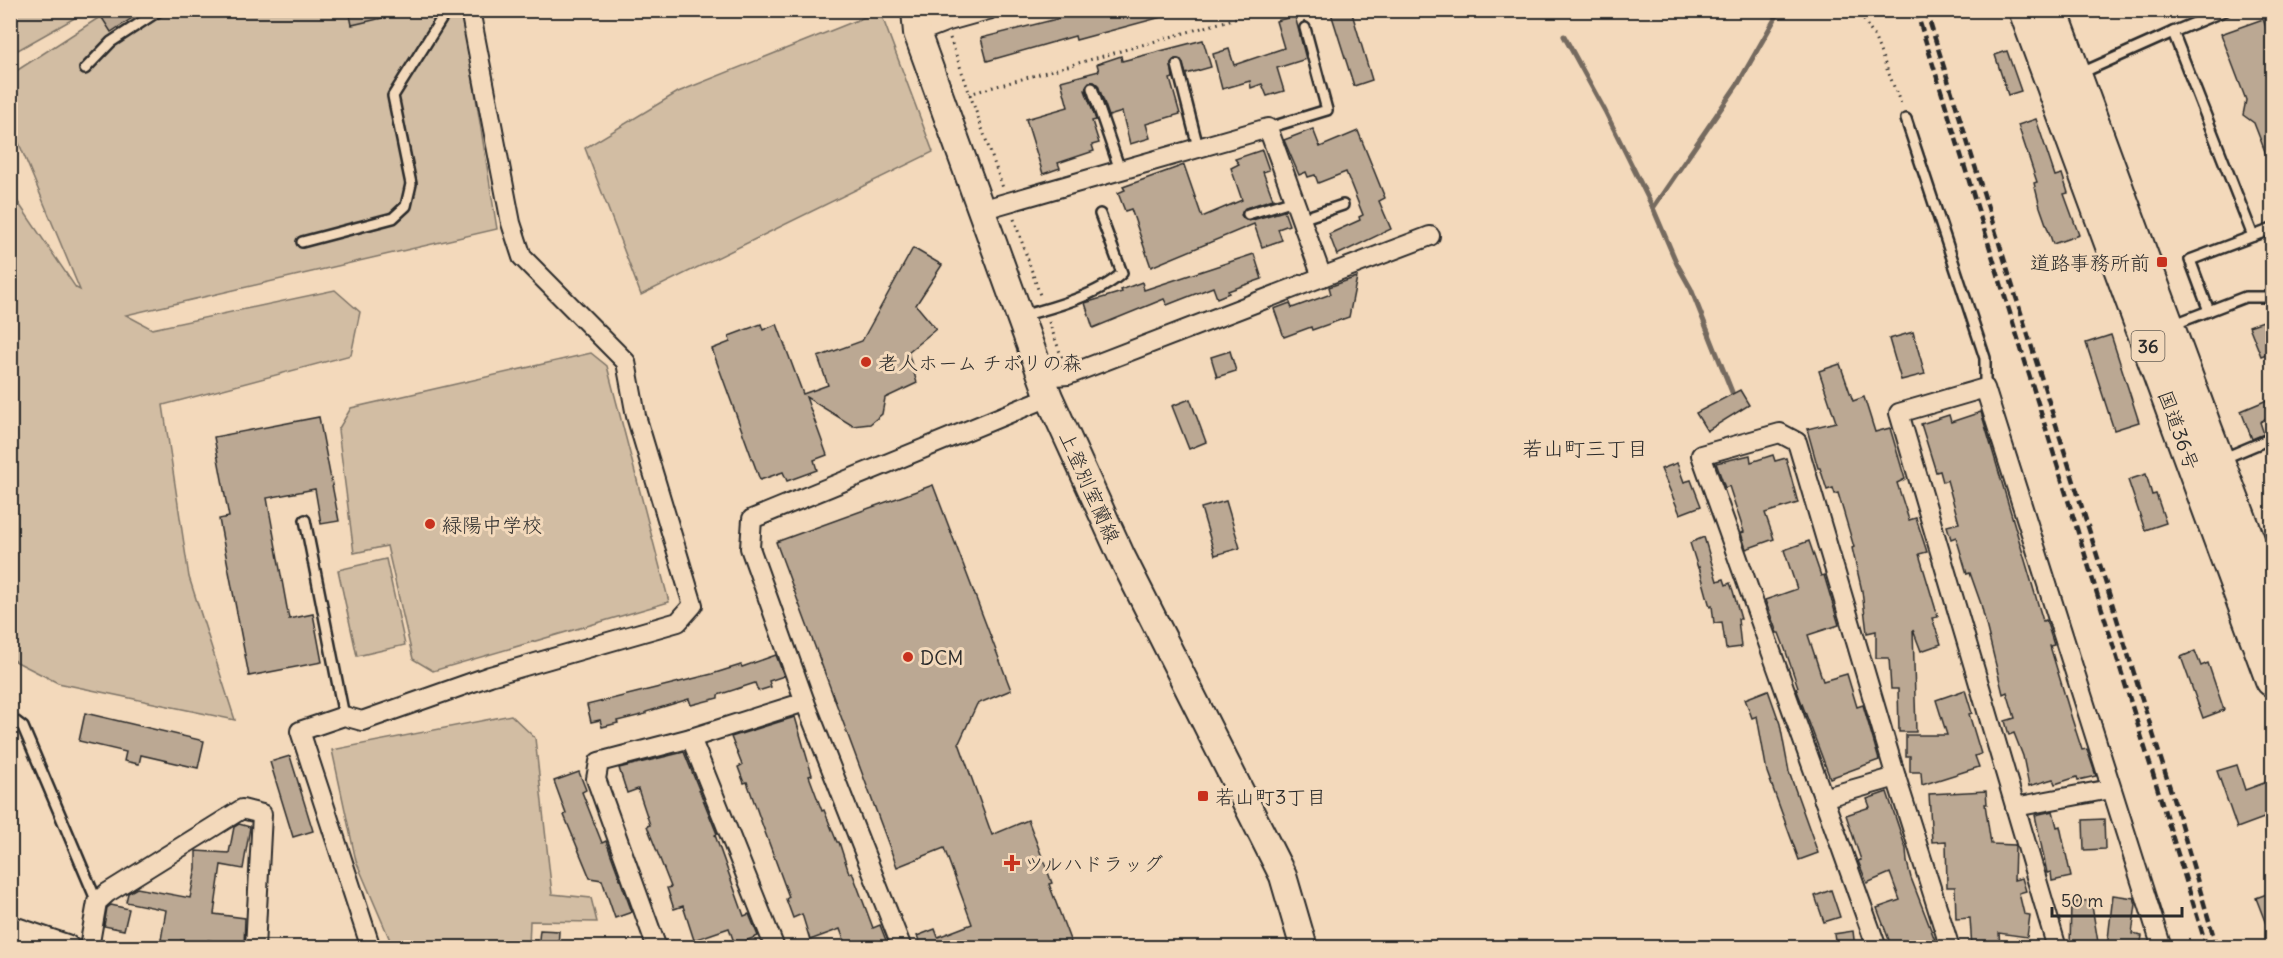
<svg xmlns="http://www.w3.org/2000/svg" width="2283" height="958" font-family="Delius,'Klee One',sans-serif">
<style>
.green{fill:#d2bda3;stroke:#7e7467;stroke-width:1.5}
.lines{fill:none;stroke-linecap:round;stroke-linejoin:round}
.stream{stroke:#746a5f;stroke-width:5}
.building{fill:#bba893;stroke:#2b2b2b;stroke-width:1.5}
.lane-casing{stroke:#2b2b2b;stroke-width:14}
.street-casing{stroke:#2b2b2b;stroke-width:22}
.secondary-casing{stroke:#2b2b2b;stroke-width:30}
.highway-casing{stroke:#2b2b2b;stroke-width:36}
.path{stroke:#2b2b2b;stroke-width:3;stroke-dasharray:1.5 4.5;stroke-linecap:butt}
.lane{stroke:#f3d9bb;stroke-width:9}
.street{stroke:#f3d9bb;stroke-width:18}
.secondary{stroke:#f3d9bb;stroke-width:26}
.highway{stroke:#f3d9bb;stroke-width:32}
.rail{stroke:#2b2b2b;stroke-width:4.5;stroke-dasharray:9 4.5;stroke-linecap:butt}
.poi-dot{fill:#c8321e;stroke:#f3d9bb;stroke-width:2}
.labels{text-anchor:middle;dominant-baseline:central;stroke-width:6;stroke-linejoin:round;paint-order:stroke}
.shield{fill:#f3d9bb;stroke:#675f56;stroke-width:1.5}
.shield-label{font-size:18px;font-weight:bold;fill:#2b2b2b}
.poi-label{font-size:20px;fill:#2b2b2b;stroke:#f3d9bb;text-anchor:start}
.street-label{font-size:20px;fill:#2b2b2b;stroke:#f3d9bb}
.neighbourhood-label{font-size:21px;fill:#2b2b2b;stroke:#f3d9bb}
</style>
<rect width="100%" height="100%" fill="#f3d9bb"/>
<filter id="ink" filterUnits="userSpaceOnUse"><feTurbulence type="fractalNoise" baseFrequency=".0167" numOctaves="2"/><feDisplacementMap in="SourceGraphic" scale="12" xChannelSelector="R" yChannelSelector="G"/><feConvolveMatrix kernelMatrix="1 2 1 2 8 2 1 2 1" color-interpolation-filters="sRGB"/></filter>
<g filter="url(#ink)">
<!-- green -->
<g class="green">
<polygon points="11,10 87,10 87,11 11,54"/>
<polygon points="109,11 462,11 497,229 126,315 152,329 335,290 360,312 351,355 163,405 189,577 235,720 58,683 11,659 11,192 76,288 80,290 11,124 10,75"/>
<polygon points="880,11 933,152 641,295 585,148 678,92"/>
<polygon points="591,353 607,366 669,602 433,671 413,659 387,546 354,553 338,430 351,408"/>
<polygon points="386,559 405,645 357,656 338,570"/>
<polygon points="511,715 535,738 552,894 591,898 597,922 530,921 529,947 393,947 356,861 332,750"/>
</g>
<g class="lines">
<!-- stream -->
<g class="stream">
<polyline points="1564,36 1605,111 1653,208 1677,264 1691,289 1732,392"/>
<polyline points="1653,208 1739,82 1780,10"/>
</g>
</g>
<!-- building -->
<g class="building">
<polygon points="97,10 144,10 111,32"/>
<polygon points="349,10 390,10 391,16 352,25"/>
<polygon points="1092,10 1168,10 1169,15 1076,40 1075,36 987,61 981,38"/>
<polygon points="1330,10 1351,10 1372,80 1354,86"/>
<polygon points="1295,16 1306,59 1277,68 1284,91 1267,96 1262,84 1251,88 1250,81 1222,89 1213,54 1229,49 1234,65 1284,48 1276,21"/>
<polygon points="2263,19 2272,44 2271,167 2254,123 2243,115 2246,100 2221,34"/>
<polygon points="1203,40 1211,67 1186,74 1181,60 1175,59 1171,63 1173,78 1170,79 1180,114 1146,124 1150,138 1130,144 1122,112 1109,116 1098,85 1094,82 1089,82 1085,90 1096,120 1092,121 1099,143 1092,145 1094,151 1058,163 1060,168 1043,174 1026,119 1068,107 1061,81 1099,71 1097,64 1121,56 1122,61"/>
<polygon points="2007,51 2021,91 2008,95 1995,55"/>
<polygon points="2036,119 2055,176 2062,174 2068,193 2064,194 2079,235 2053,244 2040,207 2034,183 2037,182 2018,125"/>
<polygon points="1313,129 1320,147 1358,131 1385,198 1379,201 1391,229 1337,255 1329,234 1360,220 1359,217 1363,215 1346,172 1318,183 1315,175 1308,177 1306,172 1299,175 1284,140"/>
<polygon points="1262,150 1269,170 1263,172 1273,199 1245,208 1241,215 1244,219 1249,221 1284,211 1289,225 1278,229 1282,240 1262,247 1254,224 1151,267 1131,209 1125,211 1118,193 1125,190 1123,187 1184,165 1202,217 1242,200 1231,168 1239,164 1235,159"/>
<polygon points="913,248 942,265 916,305 936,329 908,352 917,383 885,398 882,414 870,424 853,426 806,397 827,455 814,460 817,470 787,481 783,472 760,480 712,349 730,342 729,336 761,324 763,330 777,324 803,394 828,385 818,357 862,341"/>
<polygon points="1254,254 1262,279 1228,291 1229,293 1217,298 1213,287 1167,305 1164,299 1093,328 1085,303 1122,292 1121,290 1142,282 1144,290"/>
<polygon points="1357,277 1349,317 1312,330 1311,327 1284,337 1274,309 1290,303 1292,308 1331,294 1329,287"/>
<polygon points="2272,318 2272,352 2261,356 2249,326"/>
<polygon points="1913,332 1925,374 1901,380 1889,339"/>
<polygon points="2111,335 2139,422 2114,430 2086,343"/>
<polygon points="1230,351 1236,371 1217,377 1211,357"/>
<polygon points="1840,364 1853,401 1864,397 1875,432 1890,428 1905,479 1897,483 1909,520 1916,518 1927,552 1919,554 1938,617 1932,618 1941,644 1921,651 1913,630 1916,732 1899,732 1898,689 1891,689 1889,658 1876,658 1876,631 1867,633 1862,591 1852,548 1854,547 1838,493 1835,494 1833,488 1827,490 1820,468 1818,468 1807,429 1836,422 1819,371"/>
<polygon points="1740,390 1749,405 1707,431 1696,413"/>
<polygon points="2272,398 2272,415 2260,422 2264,434 2252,439 2241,411"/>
<polygon points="1190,399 1206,442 1189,449 1172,406"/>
<polygon points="1981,412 2043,621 2046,620 2054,645 2050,646 2072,719 2082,750 2087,749 2096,776 2078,780 2077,777 2055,784 2053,779 2029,786 2023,756 2014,733 2009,735 2005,721 2015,718 2007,692 2003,694 1981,604 1970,573 1967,574 1956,537 1951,539 1947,526 1959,523 1947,480 1943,482 1940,471 1936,472 1921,424 1949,415 1951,422"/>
<polygon points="319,417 339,521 321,524 315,489 267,498 289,619 313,614 322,662 249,676 219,519 229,517 214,437"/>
<polygon points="1750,455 1751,462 1773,455 1775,461 1786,458 1798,503 1765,513 1774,539 1746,549 1741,533 1744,532 1729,486 1725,488 1716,463"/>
<polygon points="1677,463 1684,482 1691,480 1701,506 1680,514 1661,469"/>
<polygon points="2146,474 2152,495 2156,494 2166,523 2145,530 2128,480"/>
<polygon points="933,485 1011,690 977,704 959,743 992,835 1028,820 1052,883 1049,884 1073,948 915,948 921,944 917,936 935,929 938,937 972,924 944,848 897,867 776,542"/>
<polygon points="1226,501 1240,548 1215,555 1201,508"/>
<polygon points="1704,537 1717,581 1724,579 1726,585 1730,583 1733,591 1741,619 1738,619 1741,647 1726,649 1722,622 1714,623 1712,606 1710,607 1699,567 1698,568 1690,543"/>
<polygon points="1809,541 1821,576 1824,575 1839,625 1808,635 1823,681 1847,674 1857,707 1863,705 1879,760 1830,778 1796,688 1798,687 1785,649 1779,633 1777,633 1765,600 1797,589 1784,550"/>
<polygon points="2195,651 2201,666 2208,663 2224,710 2203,718 2181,657"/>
<polygon points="776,655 784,676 769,681 771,687 758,691 755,683 718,695 718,698 691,705 689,699 646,712 646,714 617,721 618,723 602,727 600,720 591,722 587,705 712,674 741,665 742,667"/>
<polygon points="1768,690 1780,724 1789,772 1818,853 1799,860 1767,772 1757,716 1752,718 1745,699"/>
<polygon points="1965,690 1972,713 1969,714 1981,754 1975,756 1979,767 1922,785 1921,772 1910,772 1910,756 1906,756 1906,735 1947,735 1936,700"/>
<polygon points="85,713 204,741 198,768 141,755 139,764 124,761 126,752 79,741"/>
<polygon points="795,717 812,775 809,776 822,811 824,810 837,842 839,842 849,873 852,872 873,928 880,925 889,948 847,948 840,929 810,940 802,914 793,918 786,899 789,897 762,824 747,782 744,783 738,767 742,765 731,737"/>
<polygon points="684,752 717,834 715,835 744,916 749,914 758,936 735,945 729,928 694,940 683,906 674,909 667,888 671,887 647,826 650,825 638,789 627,793 619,768"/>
<polygon points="290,756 313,831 293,837 270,762"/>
<polygon points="2237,765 2245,790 2272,780 2272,815 2237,828 2217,771"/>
<polygon points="579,772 586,790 582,792 602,843 606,841 632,912 615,918 602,880 590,878 564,815 566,814 554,781"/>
<polygon points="1986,791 1987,804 1985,804 1991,844 2015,845 2014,880 2022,878 2026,891 2019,893 2024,914 2030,915 2027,937 1999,933 2000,946 1972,948 1970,918 1956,919 1955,887 1947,887 1946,841 1932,842 1929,794"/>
<polygon points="1887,792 1906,849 1907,862 1911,878 1938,948 1892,948 1877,908 1900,900 1890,873 1867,883 1858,861 1861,860 1846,815 1870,807 1867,799"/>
<polygon points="2053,811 2057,827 2060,826 2071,877 2052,881 2051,872 2047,873 2035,815"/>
<polygon points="2104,819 2105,849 2084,850 2083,820"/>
<polygon points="239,824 250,827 243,869 221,865 214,914 245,918 244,945 208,940 207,944 181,940 181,943 161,940 166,910 126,902 128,893 137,888 190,898 196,868 196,851 229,853 234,827"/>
<polygon points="1831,890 1840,917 1824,922 1815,896"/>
<polygon points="2272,892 2272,937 2271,937 2256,898"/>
<polygon points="2113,895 2134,898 2136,904 2132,934 2142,936 2140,948 2107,948"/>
<polygon points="2091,900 2099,948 2070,948 2071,903"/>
<polygon points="111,905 129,909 124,930 104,926 107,908"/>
<polygon points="540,930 559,931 558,948 538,948"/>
<polygon points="1853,931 1855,948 1836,948 1834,934"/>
</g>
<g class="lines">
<defs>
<g id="lane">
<polyline points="2173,32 2226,10"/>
<polyline points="1177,65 1198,147"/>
<polyline points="85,69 111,42 160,10"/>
<polyline points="2079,74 2173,32 2253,236"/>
<polyline points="1092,88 1120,170"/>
<polyline points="1906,119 1985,358 1985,388"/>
<polyline points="1268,128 1327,110 1305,28"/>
<polyline points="1248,214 1294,200"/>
<polyline points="1301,219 1343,205"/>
<polyline points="302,242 393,218 406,206 411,184 393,96 447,10"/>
<polyline points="2209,311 2190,260 2272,229"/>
<path d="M1021 316C1052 308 1099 295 1122 273L1100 214"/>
<polyline points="2172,325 2245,297 2272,297"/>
<polyline points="2222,459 2272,438"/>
<polyline points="305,520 344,716"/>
<polyline points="10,717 23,727 97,902"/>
</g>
<g id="street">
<polyline points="917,33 945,22 988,10"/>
<polyline points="981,210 1268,128 1322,277 1068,375 1041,377"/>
<polyline points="1322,277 1430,236"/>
<polyline points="691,738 775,948"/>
<polyline points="1823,798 1896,777"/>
<polyline points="2015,807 2110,789"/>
<polyline points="89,948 97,902 107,893 242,809 262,814 255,948"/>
<polyline points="371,948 300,731 344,716 362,721 490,676 678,622 693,605 636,416 626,362 522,257 511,223 470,10"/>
<polyline points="657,948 596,779 599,762 691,738 805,702"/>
<polyline points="902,948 805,702 750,548 752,519 1049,397"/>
<polyline points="1877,948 1701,455 1780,433 1797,442 1896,777 1950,948"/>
<polyline points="2057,948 1899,413 1985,388 2162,948"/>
</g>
<g id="secondary">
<polyline points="915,10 917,33 1049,397 1121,555 1283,876 1304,948"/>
<polyline points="10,929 66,948"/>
</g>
<g id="highway">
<polyline points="2025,10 2272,680"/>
<polyline points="2051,10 2206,430 2272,603"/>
</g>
</defs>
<!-- lane casing -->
<use href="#lane" class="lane-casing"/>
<!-- street casing -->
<use href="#street" class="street-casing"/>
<!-- secondary casing -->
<use href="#secondary" class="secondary-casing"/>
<!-- highway casing -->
<use href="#highway" class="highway-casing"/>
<!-- path -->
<g class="path">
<polyline points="1857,10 1874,36 1902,107"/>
<polyline points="950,38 1003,188"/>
<polyline points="969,94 1237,18"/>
<polyline points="1014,219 1041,298"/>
<polyline points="1049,322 1062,358"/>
</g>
<!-- lane -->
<use href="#lane" class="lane"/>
<!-- street -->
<use href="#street" class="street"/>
<!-- secondary -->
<use href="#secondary" class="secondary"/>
<!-- highway -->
<use href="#highway" class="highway"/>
<!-- rail -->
<g class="rail">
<polyline points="1916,10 2207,948"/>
<polyline points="1926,10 2175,804 2217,948"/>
</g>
</g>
</g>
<!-- markers -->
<g class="poi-dot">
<rect x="2156" y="256" width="12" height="12" rx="3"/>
<circle cx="866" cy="362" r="6"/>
<circle cx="430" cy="524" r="6"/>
<circle cx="908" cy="657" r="6"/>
<rect x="1197" y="790" width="12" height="12" rx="3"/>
<path d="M1009 854h6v6h6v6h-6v6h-6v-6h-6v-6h6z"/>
</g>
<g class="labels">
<!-- shield labels -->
<rect class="shield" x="2131.5" y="331" width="33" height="30" rx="4.5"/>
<g class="shield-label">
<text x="2148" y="346">36</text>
</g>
<!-- poi labels -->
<g class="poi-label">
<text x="2150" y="262" text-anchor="end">道路事務所前</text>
<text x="878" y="362">老人ホーム チボリの森</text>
<text x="442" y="524">緑陽中学校</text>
<text x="920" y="657">DCM</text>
<text x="1215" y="796">若山町3丁目</text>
<text x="1024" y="863">ツルハドラッグ</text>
</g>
<!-- street labels -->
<g class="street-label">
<text transform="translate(2179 430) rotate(70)">国道36号</text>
<text transform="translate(1090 487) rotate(66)">上登別室蘭線</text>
</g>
<!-- neighbourhood labels -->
<g class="neighbourhood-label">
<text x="1585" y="448">若山町三丁目</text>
</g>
</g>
<!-- margin -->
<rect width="2283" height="958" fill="none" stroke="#f3d9bb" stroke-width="36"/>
<rect x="18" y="18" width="2247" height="922" fill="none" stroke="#2b2b2b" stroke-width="2" filter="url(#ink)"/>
<!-- scale -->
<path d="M2052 907v9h130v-9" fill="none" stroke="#2b2b2b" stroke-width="3"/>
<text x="2061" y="907" font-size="18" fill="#2b2b2b" stroke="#f3d9bb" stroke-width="4.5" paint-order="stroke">50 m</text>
</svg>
